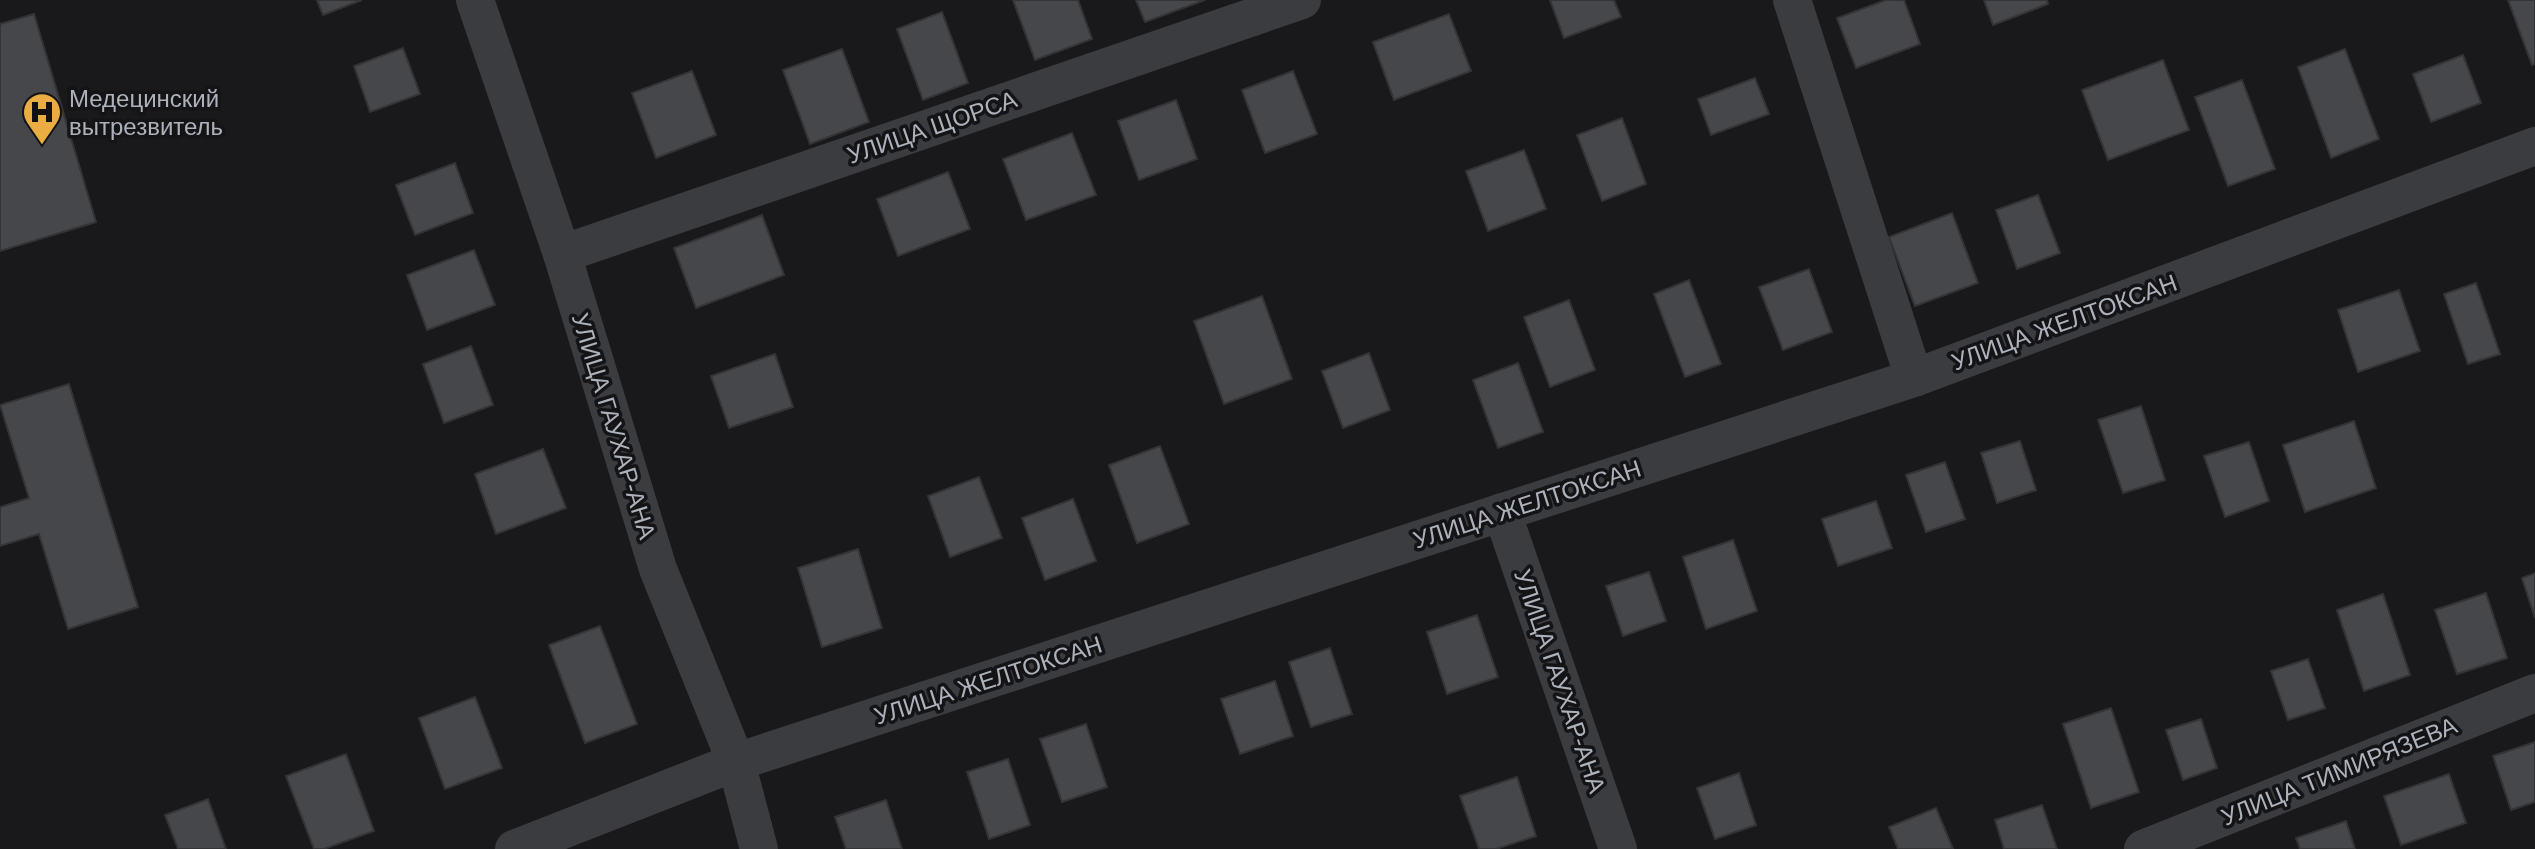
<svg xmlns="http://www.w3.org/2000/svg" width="2535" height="849" font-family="Helvetica,sans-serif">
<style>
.building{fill:#46474b;stroke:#343437;stroke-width:2}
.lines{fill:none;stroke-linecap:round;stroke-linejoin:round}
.minor{stroke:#3b3c40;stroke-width:38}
.tertiary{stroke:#3b3c40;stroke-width:38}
.labels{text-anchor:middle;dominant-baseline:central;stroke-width:7;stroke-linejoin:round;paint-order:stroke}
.poi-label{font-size:24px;fill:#adb1ba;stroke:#141417;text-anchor:start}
.street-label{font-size:24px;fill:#adb1ba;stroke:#141417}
</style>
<rect width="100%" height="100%" fill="#19191b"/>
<!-- building -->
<g class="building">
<polygon points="317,0 362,0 323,15"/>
<polygon points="1013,0 1078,0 1092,39 1035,60"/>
<polygon points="1136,0 1205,0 1145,22"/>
<polygon points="1550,0 1614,0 1621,17 1564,38"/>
<polygon points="1886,0 1904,0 1920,44 1856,68 1837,18"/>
<polygon points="1984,0 2047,0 2048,4 1993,25"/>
<polygon points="2508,0 2535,0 2535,64 2532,65"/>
<polygon points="942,12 968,83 923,100 897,29"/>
<polygon points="34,14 96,222 0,251 0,24"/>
<polygon points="1449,14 1471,71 1394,100 1373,42"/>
<polygon points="403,48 420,94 370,112 354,66"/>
<polygon points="842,49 869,122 810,144 783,70"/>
<polygon points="2345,49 2379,139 2331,158 2298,67"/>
<polygon points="2463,55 2481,103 2431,122 2413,74"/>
<polygon points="2163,60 2189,130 2108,160 2082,90"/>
<polygon points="692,71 716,135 656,158 632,93"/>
<polygon points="1293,71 1317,134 1265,153 1242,90"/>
<polygon points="1755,78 1769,114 1711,135 1698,99"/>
<polygon points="2242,80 2275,169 2228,186 2195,97"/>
<polygon points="1176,100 1197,159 1139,180 1118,121"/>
<polygon points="1622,118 1646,184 1602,201 1577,135"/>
<polygon points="1072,133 1096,195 1026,220 1003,159"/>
<polygon points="1524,150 1546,209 1488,231 1466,171"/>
<polygon points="455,163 473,213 415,235 396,185"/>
<polygon points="948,172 970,229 898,256 877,199"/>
<polygon points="2038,195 2060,253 2017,269 1996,210"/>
<polygon points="1952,213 1978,283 1915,306 1889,237"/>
<polygon points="762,215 784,275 696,308 674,248"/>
<polygon points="474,250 495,305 427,330 407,275"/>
<polygon points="1809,269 1832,332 1783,350 1759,287"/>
<polygon points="1689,280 1721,364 1685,377 1654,294"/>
<polygon points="2476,283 2500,354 2468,364 2444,294"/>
<polygon points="2399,290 2420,351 2358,372 2338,310"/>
<polygon points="1262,296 1292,379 1224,404 1194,321"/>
<polygon points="1569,300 1595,370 1550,387 1524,317"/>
<polygon points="471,346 493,405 444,423 423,364"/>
<polygon points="1369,353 1390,410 1343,428 1322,371"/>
<polygon points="775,354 793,407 729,428 711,376"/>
<polygon points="1518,363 1543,432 1498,448 1473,380"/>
<polygon points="69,384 138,607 68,629 39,534 0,546 0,507 29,498 0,405"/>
<polygon points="2141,406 2165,480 2123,493 2098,420"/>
<polygon points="2354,421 2376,488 2305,512 2283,445"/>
<polygon points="2020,441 2036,490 1997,503 1981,453"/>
<polygon points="2249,442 2269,501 2225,517 2204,456"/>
<polygon points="1160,446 1189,524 1137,543 1109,465"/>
<polygon points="543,449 566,508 496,534 475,474"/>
<polygon points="1945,462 1965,519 1926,532 1906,475"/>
<polygon points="979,477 1002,538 950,557 928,496"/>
<polygon points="1073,499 1096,561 1045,580 1022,518"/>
<polygon points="1876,501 1892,548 1838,566 1822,519"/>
<polygon points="1733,540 1757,611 1706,629 1683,557"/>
<polygon points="858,549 882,628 822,647 798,568"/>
<polygon points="1649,572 1666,621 1623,636 1606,586"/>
<polygon points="2535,573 2535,618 2522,578"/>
<polygon points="2486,593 2507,658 2457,674 2435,610"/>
<polygon points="2383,594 2410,675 2364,691 2337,610"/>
<polygon points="1477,615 1498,677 1447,694 1427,632"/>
<polygon points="600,626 637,724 585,743 549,645"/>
<polygon points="1330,648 1352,714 1311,727 1289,662"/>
<polygon points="2308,659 2325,708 2288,720 2271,671"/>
<polygon points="1275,681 1293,736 1240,754 1221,699"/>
<polygon points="475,697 502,768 445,789 419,718"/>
<polygon points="2111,708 2139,792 2091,808 2063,724"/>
<polygon points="2201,719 2217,768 2183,780 2166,730"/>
<polygon points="1086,724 1107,787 1062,802 1040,739"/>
<polygon points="2535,742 2535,802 2511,810 2493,756"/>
<polygon points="346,754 374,831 324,849 314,849 286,776"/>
<polygon points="1008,759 1030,825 989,839 967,772"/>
<polygon points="1739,773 1756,825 1715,839 1697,788"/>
<polygon points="2449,774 2466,823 2401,845 2384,796"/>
<polygon points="1517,777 1536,836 1496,849 1479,849 1460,796"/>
<polygon points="208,799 226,849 178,849 165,815"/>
<polygon points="886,800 902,849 846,849 835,817"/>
<polygon points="2042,805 2057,849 2004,849 1995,820"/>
<polygon points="1936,808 1953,849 1898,849 1889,827"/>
<polygon points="2346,821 2355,849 2300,849 2296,838"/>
</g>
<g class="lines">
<!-- minor -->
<g class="minor">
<polyline points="1792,0 1914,378"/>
<polyline points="562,254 1302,0"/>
<polyline points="2143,849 2535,693"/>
</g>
<!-- tertiary -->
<g class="tertiary">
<polyline points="475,0 562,254 658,569 736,762 759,849"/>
<polyline points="1502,512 1618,849"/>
<polyline points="514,849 736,762 1914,378 2535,146"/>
</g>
</g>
<!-- icons -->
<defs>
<symbol id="hospital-pin" viewBox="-11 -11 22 30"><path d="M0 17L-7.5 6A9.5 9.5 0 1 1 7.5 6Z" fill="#e9ad44" stroke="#141417"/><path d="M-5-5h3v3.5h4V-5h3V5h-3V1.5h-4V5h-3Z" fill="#111"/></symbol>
</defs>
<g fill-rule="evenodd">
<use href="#hospital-pin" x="20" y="90" width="44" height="60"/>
</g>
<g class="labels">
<!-- poi labels -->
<g class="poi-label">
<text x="69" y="98">Медецинский<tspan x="69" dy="28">вытрезвитель</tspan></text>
</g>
<!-- street labels -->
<g class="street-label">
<text transform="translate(932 127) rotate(-19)">УЛИЦА ЩОРСА</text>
<text transform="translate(2064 322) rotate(-20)">УЛИЦА ЖЕЛТОКСАН</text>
<text transform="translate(614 426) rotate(73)">УЛИЦА ГАУХАР-АНА</text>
<text transform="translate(1527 504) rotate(-18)">УЛИЦА ЖЕЛТОКСАН</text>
<text transform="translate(988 680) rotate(-18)">УЛИЦА ЖЕЛТОКСАН</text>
<text transform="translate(1560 681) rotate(71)">УЛИЦА ГАУХАР-АНА</text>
<text transform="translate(2339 771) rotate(-22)">УЛИЦА ТИМИРЯЗЕВА</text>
</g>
</g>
</svg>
